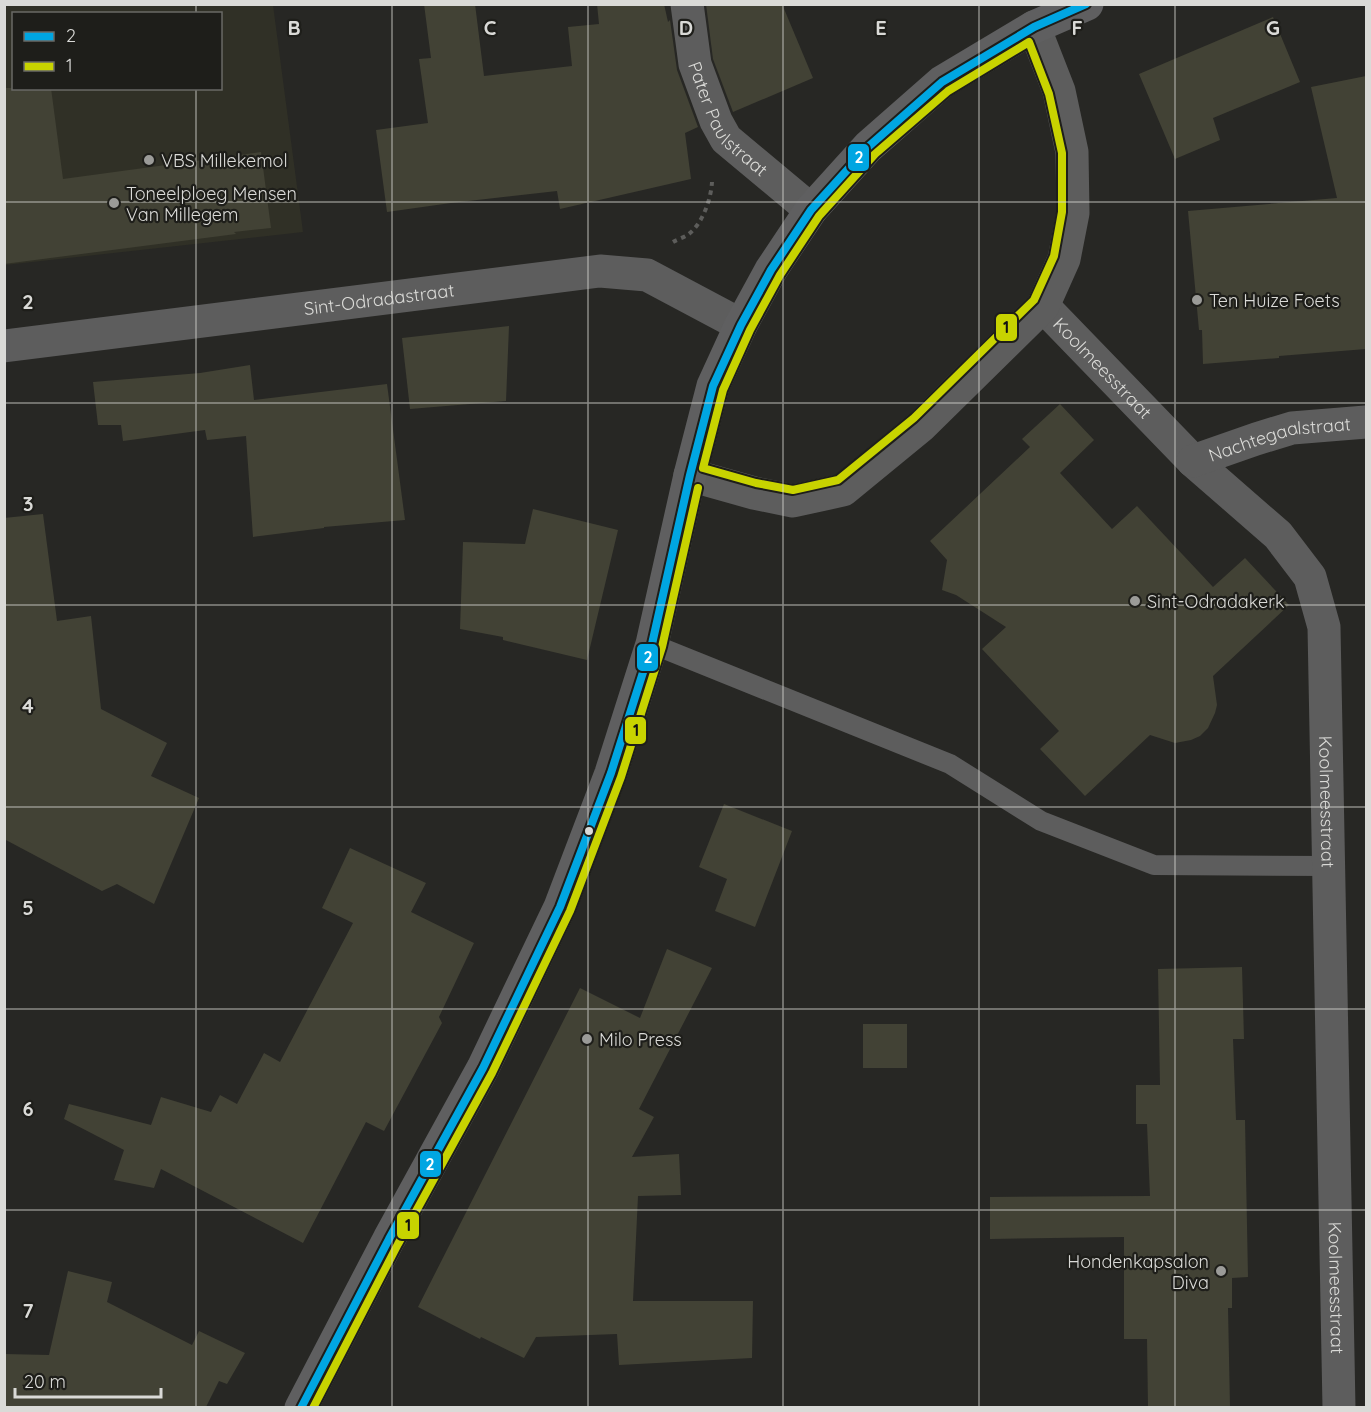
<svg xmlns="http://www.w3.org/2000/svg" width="1371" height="1412" font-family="Quicksand,sans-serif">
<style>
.built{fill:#303026;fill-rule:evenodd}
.building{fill:#424235}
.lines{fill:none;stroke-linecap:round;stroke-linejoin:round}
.path{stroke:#5d5d5b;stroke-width:4;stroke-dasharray:4.5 4.5;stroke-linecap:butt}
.lane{stroke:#5d5d5d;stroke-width:20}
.street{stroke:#5d5d5d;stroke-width:33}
.secondary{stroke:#5f5f60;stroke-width:33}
.bus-1-casing{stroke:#1e1e1a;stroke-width:12}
.bus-2-casing{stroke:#1e1e1a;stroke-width:12}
.bus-1{stroke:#00a6e2;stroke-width:8}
.bus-2{stroke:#c8d300;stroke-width:8}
.grid{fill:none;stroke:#dadad7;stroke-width:1.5;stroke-opacity:0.55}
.poi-dot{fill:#9b9b98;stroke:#1e1e1a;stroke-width:2}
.bus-dot{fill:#dadad7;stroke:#1e1e1a;stroke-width:2}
.labels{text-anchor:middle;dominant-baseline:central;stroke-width:4.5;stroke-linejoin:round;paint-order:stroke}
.street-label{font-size:18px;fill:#dadad7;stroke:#1e1e1a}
.poi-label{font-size:18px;fill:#dadad7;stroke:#1e1e1a;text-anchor:start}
.grid-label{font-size:20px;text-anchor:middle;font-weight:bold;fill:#dadad7;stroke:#1e1e1a;stroke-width:4.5;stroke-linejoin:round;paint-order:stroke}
.line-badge{stroke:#1e1e1a;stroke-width:2}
.badge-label{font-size:16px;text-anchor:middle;font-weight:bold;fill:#fff}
.pale-badge-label{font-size:16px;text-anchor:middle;font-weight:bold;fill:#111}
</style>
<rect width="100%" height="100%" fill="#272724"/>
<!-- built -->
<path class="built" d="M4 5H273L303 232 5 265ZM14 14H220V88H14Z"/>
<!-- building -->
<g class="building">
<polygon points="424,4 475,4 484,76 572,66 568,27 599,24 597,4 664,4 668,22 670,20 677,70 698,127 685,133 691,179 560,209 557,191 451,203 387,212 376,130 428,123 419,59 431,58"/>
<polygon points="706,4 782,4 813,78 733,112 713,59"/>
<polygon points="1273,17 1300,82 1213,118 1220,140 1175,159 1139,74"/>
<polygon points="1366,76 1366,349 1279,356 1279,358 1203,364 1202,330 1199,330 1188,211 1337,198 1311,87"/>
<polygon points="4,88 51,88 63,179 261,152 271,228 234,232 236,234 4,264"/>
<polygon points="509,326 506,401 410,409 402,338"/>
<polygon points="250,365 254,400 387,384 405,520 324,527 324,528 253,537 246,436 207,440 205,430 123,441 121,425 98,425 93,382 200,373"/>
<polygon points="1060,404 1094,440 1060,473 1112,529 1137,506 1213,587 1245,558 1289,605 1213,676 1217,705 1215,713 1208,728 1200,736 1191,740 1175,743 1150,735 1085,796 1040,749 1059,731 982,649 1006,627 956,595 942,590 947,560 930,541 1030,447 1022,439"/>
<polygon points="533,509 618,530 587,660 503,640 503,637 460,629 463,542 525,544"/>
<polygon points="43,514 57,621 91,616 101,709 167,743 151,776 199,798 154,904 117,884 102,891 4,839 4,518"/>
<polygon points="724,804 792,831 755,927 715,911 727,879 699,867"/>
<polygon points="350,848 426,883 411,912 474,943 439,1017 442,1023 384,1131 366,1122 303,1243 161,1169 154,1188 114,1180 124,1150 64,1119 69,1104 151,1125 161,1097 211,1112 220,1095 237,1104 264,1053 280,1062 353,923 322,908"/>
<polygon points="667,949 712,968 639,1109 654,1117 632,1157 679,1154 681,1195 638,1196 633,1301 753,1301 752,1358 619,1365 617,1334 536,1337 524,1358 481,1337 480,1339 418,1307 580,988 640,1018"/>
<polygon points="1242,967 1244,1039 1233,1039 1236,1120 1245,1120 1248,1277 1232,1278 1232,1308 1228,1308 1230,1407 1148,1407 1147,1339 1124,1339 1124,1237 990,1239 990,1197 1150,1196 1147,1124 1136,1124 1136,1085 1160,1085 1158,969"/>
<rect x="863" y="1024" width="44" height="44"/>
<polygon points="68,1271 112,1282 107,1302 192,1345 199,1331 245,1353 227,1384 219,1381 206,1407 4,1407 4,1354 49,1355"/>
</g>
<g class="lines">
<!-- path -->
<path class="path" d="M673 242C678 239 686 237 690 233 703 222 711 199 712 182"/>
<!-- lane -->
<polyline class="lane" points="652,644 950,764 1041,821 1154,865 1330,866"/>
<!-- street -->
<g class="street">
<path id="s1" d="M687 4 695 64 716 121 726 139 811 210"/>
<path id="s2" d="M1043 306 1193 461 1278 535 1310 577 1324 627 1339 1408"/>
<path id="s3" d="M4 346 600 271 647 275 741 325"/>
<path id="s4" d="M1193 461 1256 439 1292 428 1366 422"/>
<polyline points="690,475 754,493 793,501 843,490 921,426 1043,306 1064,259 1073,213 1072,152 1059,91 1034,27"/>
</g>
<!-- secondary -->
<polyline class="secondary" points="301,1408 389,1239 483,1068 560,907 611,773 652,644 690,475 713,386 741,325 771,270 811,210 868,147 942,82 1034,27 1087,4"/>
<defs>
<polyline id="bus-1" points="301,1408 389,1239 483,1068 560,907 611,773 652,644 690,475 713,386 741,325 771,270 811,210 868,147 942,82 1034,27 1086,4"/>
<g id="bus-2">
<polygon points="1029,42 1049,94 1062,153 1062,212 1054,256 1034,300 914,418 838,480 793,490 756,483 703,468 723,390 750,330 780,275 819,216 875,154 948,91"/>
<polyline points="313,1408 398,1244 492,1073 570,911 621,777 662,647 698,488"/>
</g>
</defs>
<!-- bus-1 casing -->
<use href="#bus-1" class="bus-1-casing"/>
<!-- bus-2 casing -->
<use href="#bus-2" class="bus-2-casing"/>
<!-- bus-1 -->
<use href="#bus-1" class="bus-1"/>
<!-- bus-2 -->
<use href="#bus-2" class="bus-2"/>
</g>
<!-- grid -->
<path class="grid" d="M196 4V14M392 4V1408M588 4V1408M783 4V1408M979 4V1408M1175 4V1408M196 88V1408M4 202H1366M4 403H1366M4 605H1366M4 807H1366M4 1009H1366M4 1210H1366"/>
<!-- markers -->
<g class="poi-dot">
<circle cx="149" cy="160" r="6"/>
<circle cx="114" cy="203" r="6"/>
<circle cx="1197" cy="300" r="6"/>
<circle cx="1135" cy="601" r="6"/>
<circle cx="587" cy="1039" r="6"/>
<circle cx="1221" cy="1271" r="6"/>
</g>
<circle class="bus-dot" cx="589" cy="831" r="5"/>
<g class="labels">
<!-- street labels -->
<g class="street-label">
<text stroke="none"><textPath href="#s1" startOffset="126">Pater Paulstraat</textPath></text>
<text stroke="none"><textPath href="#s3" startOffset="378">Sint-Odradastraat</textPath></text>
<text stroke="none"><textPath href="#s2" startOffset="86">Koolmeesstraat</textPath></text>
<text stroke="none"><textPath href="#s4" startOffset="90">Nachtegaalstraat</textPath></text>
<text stroke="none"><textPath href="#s2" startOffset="608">Koolmeesstraat</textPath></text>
<text stroke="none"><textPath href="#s2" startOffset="1094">Koolmeesstraat</textPath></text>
</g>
<!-- poi labels -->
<g class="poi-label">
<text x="161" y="160">VBS Millekemol</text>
<text x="126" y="193">Toneelploeg Mensen<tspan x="126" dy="21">Van Millegem</tspan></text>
<text x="1209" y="300">Ten Huize Foets</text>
<text x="1147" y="601">Sint-Odradakerk</text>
<text x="599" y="1039">Milo Press</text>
<text x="1209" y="1261" text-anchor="end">Hondenkapsalon<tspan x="1209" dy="21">Diva</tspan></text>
</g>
</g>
<g class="grid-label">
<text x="294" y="35">B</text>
<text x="490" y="35">C</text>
<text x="686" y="35">D</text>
<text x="881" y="35">E</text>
<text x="1077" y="35">F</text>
<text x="1273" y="35">G</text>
<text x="28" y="309">2</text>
<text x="28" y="511">3</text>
<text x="28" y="713">4</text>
<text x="28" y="915">5</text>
<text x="28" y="1116">6</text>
<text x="28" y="1318">7</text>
</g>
<g class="line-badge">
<rect x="847" y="143" width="23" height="29" rx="6" fill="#00a6e2"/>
<rect x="995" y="313" width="23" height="29" rx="6" fill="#c8d300"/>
<rect x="636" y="643" width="23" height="29" rx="6" fill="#00a6e2"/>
<rect x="624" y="716" width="23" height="29" rx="6" fill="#c8d300"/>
<rect x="419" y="1150" width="23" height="28" rx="6" fill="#00a6e2"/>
<rect x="396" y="1211" width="24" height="29" rx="6" fill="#c8d300"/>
</g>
<g class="badge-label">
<text x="859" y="163">2</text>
<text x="648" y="663">2</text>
<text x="430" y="1170">2</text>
</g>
<g class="pale-badge-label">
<text x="1006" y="333">1</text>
<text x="636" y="736">1</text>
<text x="408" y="1231">1</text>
</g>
<!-- border -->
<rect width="1371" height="1412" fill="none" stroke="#dadad7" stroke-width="12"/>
<!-- legend -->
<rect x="12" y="12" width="210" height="78" fill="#1e1e1a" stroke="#696966" stroke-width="1.5"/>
<rect x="24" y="32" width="30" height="9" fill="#00a6e2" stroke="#696966" stroke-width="1.5"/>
<text x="66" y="42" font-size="18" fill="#dadad7">2</text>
<rect x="24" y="62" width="30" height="9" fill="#c8d300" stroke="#696966" stroke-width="1.5"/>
<text x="66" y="72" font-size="18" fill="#dadad7">1</text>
<!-- scale -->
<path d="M15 1388v9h146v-9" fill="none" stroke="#dadad7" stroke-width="3"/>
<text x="24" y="1388" font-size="18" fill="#dadad7" stroke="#1e1e1a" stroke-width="4.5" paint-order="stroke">20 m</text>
</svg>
